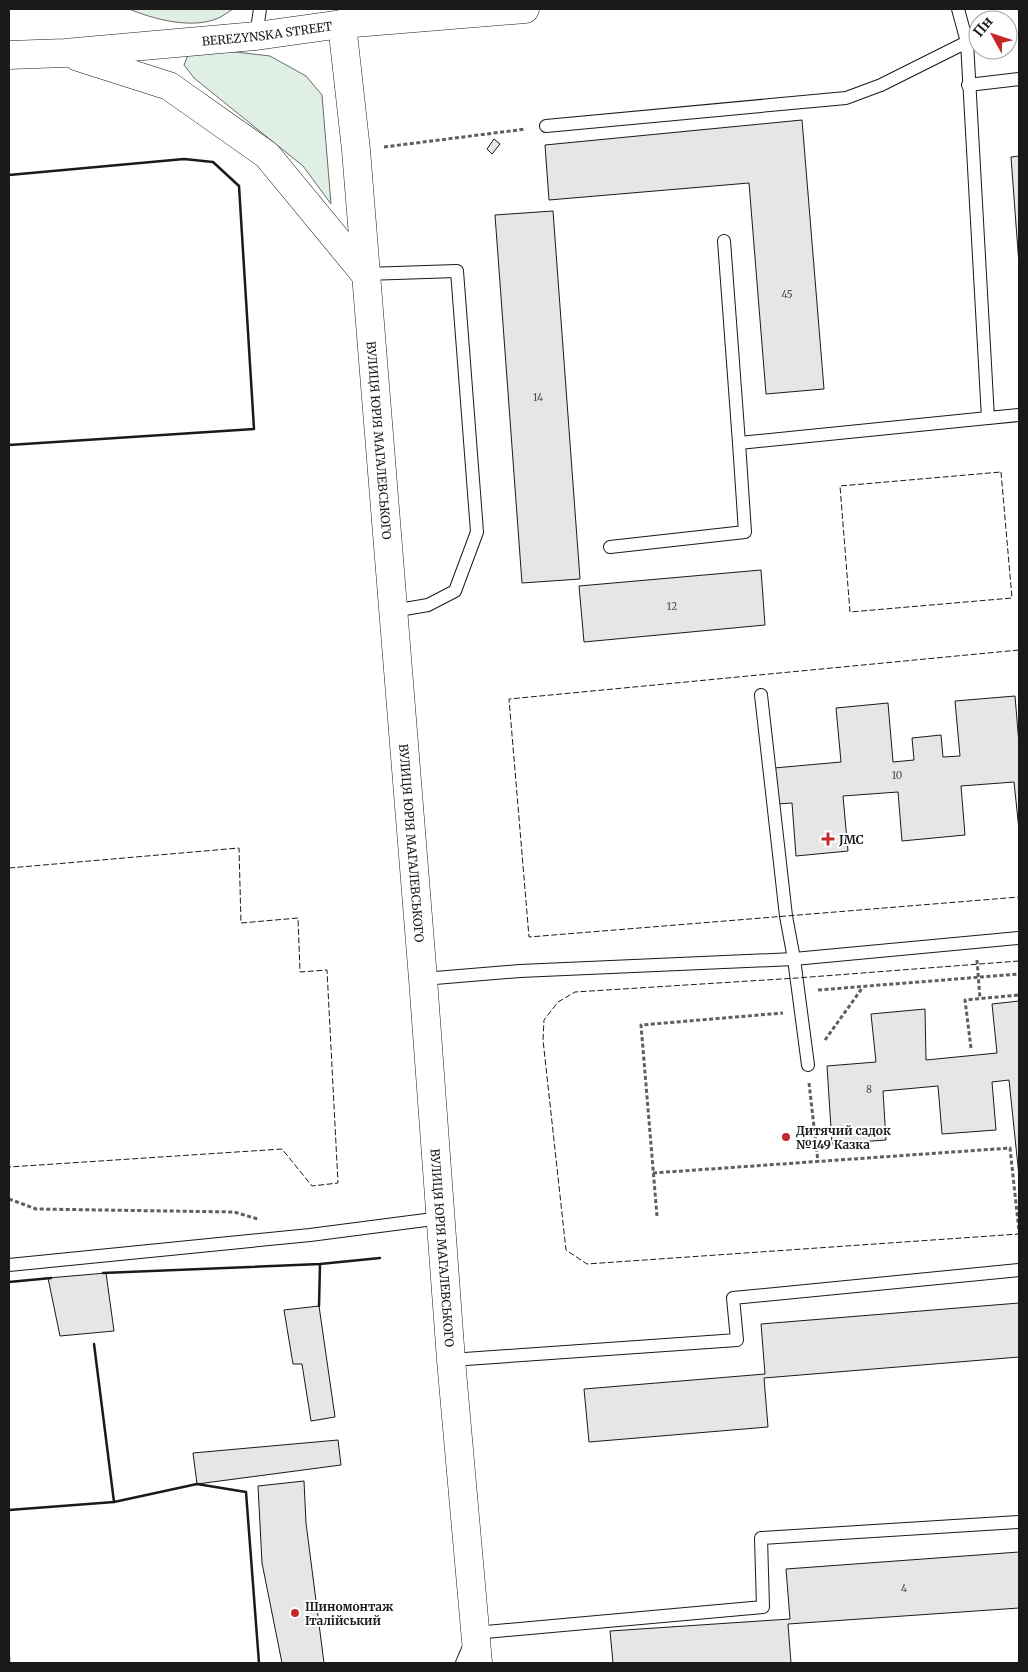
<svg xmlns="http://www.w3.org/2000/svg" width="1028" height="1672" font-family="Merriweather,serif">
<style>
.green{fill:#e0efe3;stroke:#6a6a6a}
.building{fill:#e6e6e6;stroke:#1a1a1a}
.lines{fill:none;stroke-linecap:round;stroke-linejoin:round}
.service-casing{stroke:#1a1a1a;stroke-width:14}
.tertiary-casing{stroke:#1a1a1a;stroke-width:29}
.path{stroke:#5f5f5f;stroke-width:3;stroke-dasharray:4 2.5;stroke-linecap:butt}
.service{stroke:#fff;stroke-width:12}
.tertiary{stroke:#fff;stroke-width:28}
.fence{stroke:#1a1a1a;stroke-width:1;stroke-dasharray:6 2.5;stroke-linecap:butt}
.wall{stroke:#1a1a1a;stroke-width:2.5}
.poi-dot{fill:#c62828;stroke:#fff;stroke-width:2}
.labels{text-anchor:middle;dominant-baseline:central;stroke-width:4;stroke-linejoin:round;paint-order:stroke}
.number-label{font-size:10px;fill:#4d4d4d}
.street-label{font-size:12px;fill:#1a1a1a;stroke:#fff}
.poi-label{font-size:12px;font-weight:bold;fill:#1a1a1a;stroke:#fff;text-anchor:start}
</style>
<rect width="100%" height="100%" fill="#fff"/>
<!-- green -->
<g class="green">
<path d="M129 9H233C228 12 222 17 216 19 190 29 153 19 129 9Z"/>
<polygon points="227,51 270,56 306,76 322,95 331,204 303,166 194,78 184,65 188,55"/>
</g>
<!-- building -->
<g class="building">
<polygon points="802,120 824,389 766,394 749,183 549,200 545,145"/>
<polygon points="494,139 500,144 492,154 487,149"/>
<polygon points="1019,156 1019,265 1011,157"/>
<polygon points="553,211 580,579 522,583 495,215"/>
<polygon points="761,570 765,625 584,642 579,586"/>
<polygon points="1015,696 1019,744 1019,830 1014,782 961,786 965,835 902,841 898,792 843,796 848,851 796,856 792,803 777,804 774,768 841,762 836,708 888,703 893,762 914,760 912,738 941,735 943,757 960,756 955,701"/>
<polygon points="1019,1001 1019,1176 1009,1080 992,1082 996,1130 942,1134 938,1086 883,1091 886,1140 832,1144 827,1066 876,1062 871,1014 925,1009 926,1060 997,1053 992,1004"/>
<polygon points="106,1273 114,1331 60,1336 48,1278"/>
<polygon points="1019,1303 1019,1357 764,1378 768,1427 589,1442 584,1389 765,1374 761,1324"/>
<polygon points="319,1306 335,1417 311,1421 302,1364 293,1364 284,1310"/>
<polygon points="338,1440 341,1465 197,1484 193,1453"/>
<polygon points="304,1481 306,1523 324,1663 282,1663 262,1563 258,1486"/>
<polygon points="1019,1552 1019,1608 788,1624 791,1663 613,1663 610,1631 790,1619 786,1569"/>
</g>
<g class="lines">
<defs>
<g id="service">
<polyline points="958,9 967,42 988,418 1019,415"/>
<polyline points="256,36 260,9"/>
<polyline points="968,85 1019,79"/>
<polyline points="546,126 846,98 881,85 967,42"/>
<polyline points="724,241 739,443 988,418"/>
<polyline points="365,274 457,271 477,532 455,591 428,605 393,611"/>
<polyline points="610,547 745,532 739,443"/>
<polyline points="761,695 786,916 794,959 808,1065"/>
<polyline points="423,979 520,971 794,959 1019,938"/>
<polyline points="9,1265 310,1235 441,1218"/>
<polyline points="451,1360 737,1340 733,1298 1019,1270"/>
<polyline points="462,1663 475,1633 763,1607 761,1538 1019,1522"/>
</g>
<g id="tertiary">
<path id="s1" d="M342 24 356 150 423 979 451 1360 478 1663"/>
<path id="s2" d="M9 55 65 53 256 36 342 24 525 9"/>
<polyline points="78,57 169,86 267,155 365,274"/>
</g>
</defs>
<!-- service casing -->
<use href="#service" class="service-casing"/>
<!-- tertiary casing -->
<use href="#tertiary" class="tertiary-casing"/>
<!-- path -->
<g class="path">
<polyline points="384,147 526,129"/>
<polyline points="977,960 980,999"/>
<polyline points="818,990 1019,974"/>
<polyline points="825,1040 863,987"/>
<polyline points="971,1048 965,1000 1019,995"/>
<polyline points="809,1083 818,1162"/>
<polyline points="653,1173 1010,1148 1019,1231"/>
<polyline points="9,1199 36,1209 234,1212 258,1219"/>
<polyline points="657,1216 641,1025 783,1013"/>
</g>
<!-- service -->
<use href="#service" class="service"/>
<!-- tertiary -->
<use href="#tertiary" class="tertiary"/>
<!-- fence -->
<g class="fence">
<polygon points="1001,472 1012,598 850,612 840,486"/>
<polyline points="1019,650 509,699 529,937 1019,897"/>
<polyline points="9,868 239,848 241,923 298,918 300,972 327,970 338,1183 312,1186 282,1149 9,1167"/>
<polyline points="1019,961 797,978 575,992 558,1002 544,1020 543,1040 566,1250 587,1264 1019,1234"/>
</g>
<!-- wall -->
<g class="wall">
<polyline points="9,175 184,159 213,162 239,186 254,429 9,445"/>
<polyline points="103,1273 320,1264 380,1258"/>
<polyline points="9,1282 51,1278"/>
<polyline points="319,1306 320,1264"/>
<polyline points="94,1344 114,1502"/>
<polyline points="9,1510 114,1502 197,1484 246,1492 259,1663"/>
<polyline points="9,1657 9,1663"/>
</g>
</g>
<!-- markers -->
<g class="poi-dot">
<path d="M825.5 831.5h5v5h5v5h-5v5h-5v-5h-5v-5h5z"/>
<circle cx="786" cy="1137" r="5"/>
<circle cx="295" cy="1613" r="5"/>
</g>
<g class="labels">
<!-- number labels -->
<g class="number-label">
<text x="787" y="294">45</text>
<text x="538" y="397">14</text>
<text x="672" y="606">12</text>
<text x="897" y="775">10</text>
<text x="869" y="1089">8</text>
<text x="904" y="1588">4</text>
</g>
<!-- street labels -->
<g class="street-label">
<text stroke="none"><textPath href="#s2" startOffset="259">BEREZYNSKA STREET</textPath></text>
<text stroke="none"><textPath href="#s1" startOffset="418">ВУЛИЦЯ ЮРІЯ МАГАЛЕВСЬКОГО</textPath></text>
<text stroke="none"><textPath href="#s1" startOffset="822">ВУЛИЦЯ ЮРІЯ МАГАЛЕВСЬКОГО</textPath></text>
<text stroke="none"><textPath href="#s1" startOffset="1228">ВУЛИЦЯ ЮРІЯ МАГАЛЕВСЬКОГО</textPath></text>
</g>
<!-- poi labels -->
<g class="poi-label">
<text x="839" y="839">JMC</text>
<text x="796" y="1130">Дитячий садок<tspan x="796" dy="14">№149 Казка</tspan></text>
<text x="305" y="1606">Шиномонтаж<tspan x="305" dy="14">Італійський</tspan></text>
</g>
</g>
<!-- border -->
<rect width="1028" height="1672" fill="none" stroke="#1a1a1a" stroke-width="20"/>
<!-- north arrow -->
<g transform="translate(993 35) rotate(310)"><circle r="24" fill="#ffffff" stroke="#a3a3a3"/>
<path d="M0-4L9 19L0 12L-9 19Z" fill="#c62828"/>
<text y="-8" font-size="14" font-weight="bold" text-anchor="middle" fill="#1a1a1a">Пн</text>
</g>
</svg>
